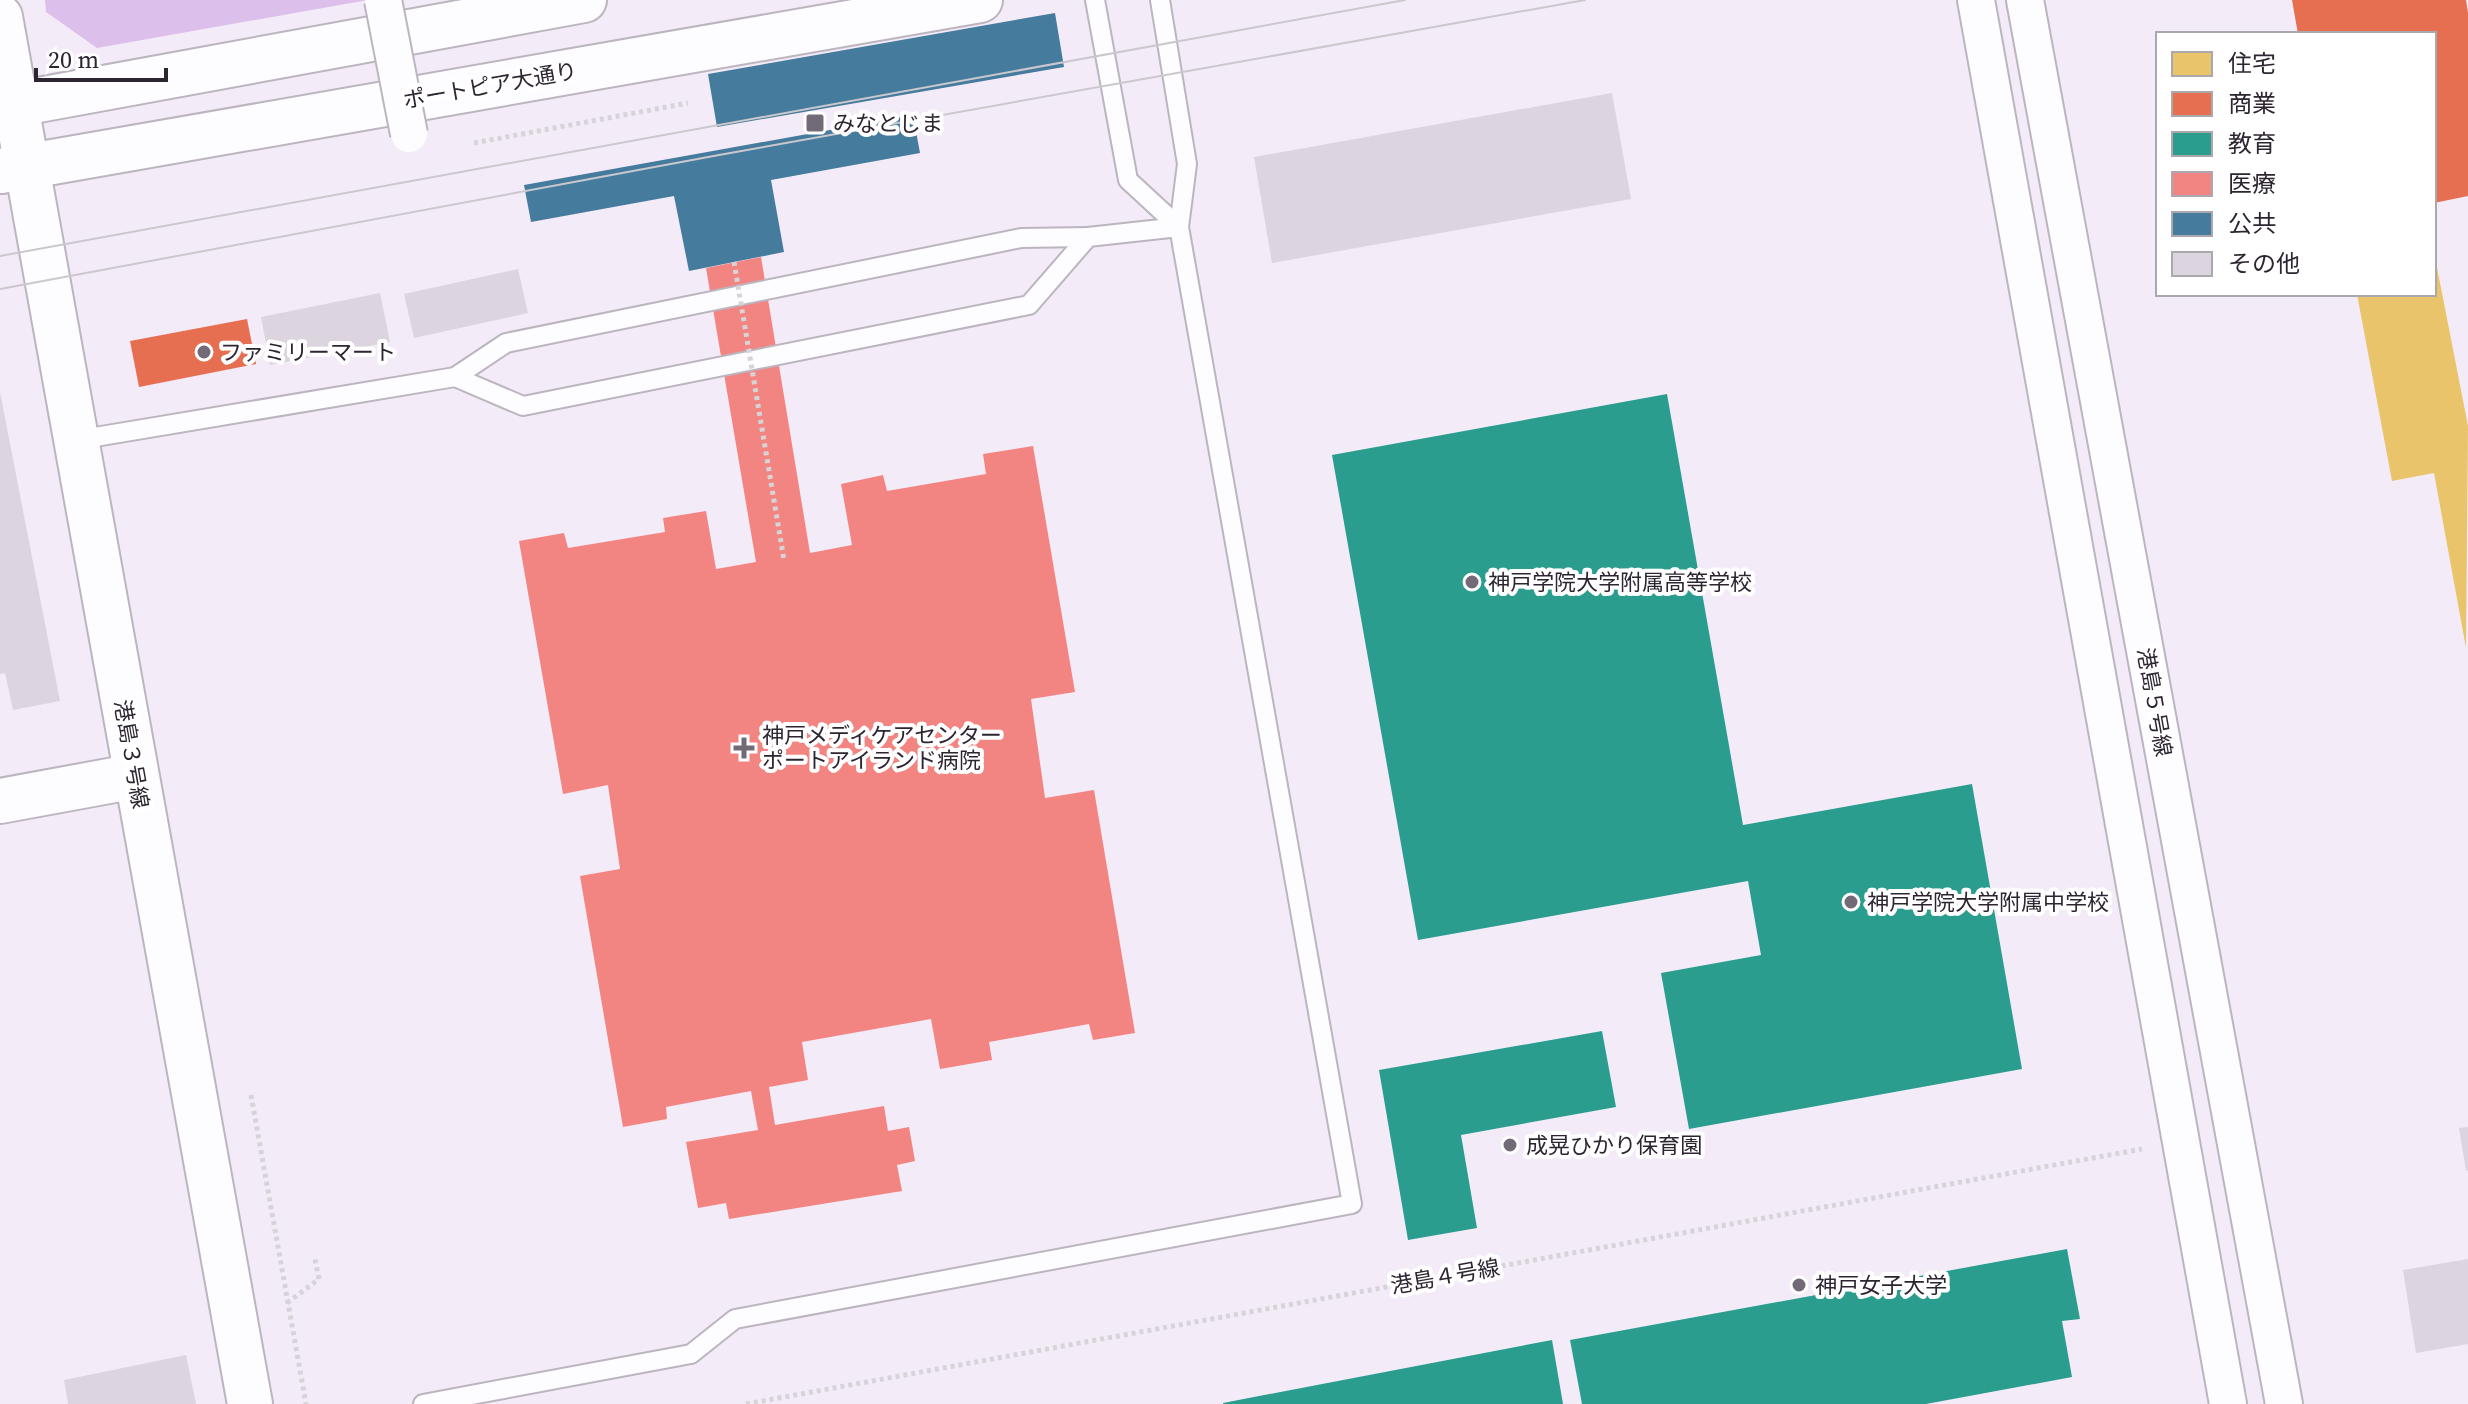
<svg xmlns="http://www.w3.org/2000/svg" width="2468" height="1404" font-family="'Source Serif 4','Noto Sans JP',serif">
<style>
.forest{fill:#ddbfeb}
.homes{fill:#e9c46a}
.shops{fill:#e76f51}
.schools{fill:#2a9d8f}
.health{fill:#f28482}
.public{fill:#457b9d}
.building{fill:#dcd4df}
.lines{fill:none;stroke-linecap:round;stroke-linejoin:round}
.lane-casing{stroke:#bcb5c0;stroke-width:22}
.street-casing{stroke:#bcb5c0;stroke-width:40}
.secondary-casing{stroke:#bcb5c0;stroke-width:48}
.path{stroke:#d6d4d8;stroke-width:5;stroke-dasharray:4 4;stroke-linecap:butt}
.lane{stroke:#fdfcfe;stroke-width:18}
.street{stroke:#fdfcfe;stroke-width:36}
.secondary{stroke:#fdfcfe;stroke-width:44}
.tram{stroke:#cbc8cd;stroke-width:2}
.street-bridge-casing{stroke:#bcb5c0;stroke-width:40;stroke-linecap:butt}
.path-bridge{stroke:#d6d4d8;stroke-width:5;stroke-dasharray:4 4;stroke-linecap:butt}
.street-bridge{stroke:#fdfcfe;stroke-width:36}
.poi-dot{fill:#736a77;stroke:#fff;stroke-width:3}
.labels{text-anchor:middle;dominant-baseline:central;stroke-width:8;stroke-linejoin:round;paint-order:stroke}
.street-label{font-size:22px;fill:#2d2531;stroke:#fff}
.poi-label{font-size:22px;fill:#2d2531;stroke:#fff;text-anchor:start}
</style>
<rect width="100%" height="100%" fill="#f4ebf8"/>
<!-- forest -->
<polygon class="forest" points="45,0 368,0 97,48 46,12"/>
<!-- homes -->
<polygon class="homes" points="2434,252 2468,426 2466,648 2434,473 2392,481 2357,294 2434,294"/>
<!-- shops -->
<g class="shops">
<polygon points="2292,0 2466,0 2468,13 2468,196 2434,203 2434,34 2298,34"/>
<polygon points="247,319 256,364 139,387 130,341"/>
</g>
<!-- schools -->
<g class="schools">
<polygon points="1667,394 1743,825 1972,784 2022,1069 1689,1129 1661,973 1761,955 1748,881 1418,940 1332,455"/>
<polygon points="1602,1031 1616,1107 1461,1135 1477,1228 1408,1240 1379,1070"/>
<polygon points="2067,1249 2080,1319 2062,1321 2072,1377 1926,1404 1582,1404 1570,1340"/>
<polygon points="1552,1340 1563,1404 1223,1404 1223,1403"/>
</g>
<!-- health -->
<polygon class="health" points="761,257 810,553 852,545 841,484 883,475 887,491 986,474 983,454 1033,446 1075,692 1031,699 1045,798 1094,790 1135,1033 1093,1040 1089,1024 989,1042 992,1060 940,1069 931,1019 802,1042 808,1080 769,1087 775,1125 884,1106 888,1131 909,1127 915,1161 897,1165 902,1191 729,1219 726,1203 698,1208 686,1142 758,1130 751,1091 666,1107 667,1119 623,1127 580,876 620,869 608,785 563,794 519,541 564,533 568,548 665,532 663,518 706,511 716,569 756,562 706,268"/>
<!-- public -->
<g class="public">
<polygon points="1055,13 1064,67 717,127 708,74"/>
<polygon points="913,115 920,153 771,180 784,252 689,271 674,196 531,222 524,185"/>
</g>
<!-- building -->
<g class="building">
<polygon points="1612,93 1631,199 1272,263 1254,157"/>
<polygon points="518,269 528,313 414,338 404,294"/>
<polygon points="380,293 390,342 270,365 261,317"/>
<polygon points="0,392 60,701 13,710 5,673 0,674"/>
<polygon points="2468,1127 2468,1170 2466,1171 2459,1128"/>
<polygon points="2468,1259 2468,1344 2416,1353 2403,1270"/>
<polygon points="186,1355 196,1404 68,1404 64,1380"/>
</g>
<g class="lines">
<defs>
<g id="lane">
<polyline points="1095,0 1128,180 1179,227"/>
<polyline points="455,377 523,406 1029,305 1088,237 1179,227"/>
<polyline points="77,440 455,377 506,343 1021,238 1088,237"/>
<polyline points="423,1404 691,1354 735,1319 1352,1204 1179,227 1187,164 1160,0"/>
</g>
<g id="street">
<polyline points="1976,0 2228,1404"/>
<polyline points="2025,0 2284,1404"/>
</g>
<g id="secondary">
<polyline points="0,17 250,1404"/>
<polyline points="0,107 584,0"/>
<polyline points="1,171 980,0"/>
<polyline points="0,801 136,776"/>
</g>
</defs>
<!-- lane casing -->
<use href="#lane" class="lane-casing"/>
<!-- street casing -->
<use href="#street" class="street-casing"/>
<!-- secondary casing -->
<use href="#secondary" class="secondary-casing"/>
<!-- path -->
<g class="path">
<polyline points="474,143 688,103"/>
<polyline points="251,1095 306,1404"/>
<polyline points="287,1303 319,1279 315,1259"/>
<polyline points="746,1404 2142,1149"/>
</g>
<!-- lane -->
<use href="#lane" class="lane"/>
<!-- street -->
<use href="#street" class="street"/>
<!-- secondary -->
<use href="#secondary" class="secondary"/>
<!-- tram -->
<g class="tram">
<polyline points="0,256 1405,0"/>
<polyline points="0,289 719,155 1585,0"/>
</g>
<defs>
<polyline id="street-bridge" points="383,0 409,134"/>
</defs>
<!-- street-bridge casing -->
<use href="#street-bridge" class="street-bridge-casing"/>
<!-- path-bridge -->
<polyline class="path-bridge" points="734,262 784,560"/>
<!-- street-bridge -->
<use href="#street-bridge" class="street-bridge"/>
</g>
<!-- markers -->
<g class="poi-dot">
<rect x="805" y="113" width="20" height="20" rx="4"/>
<circle cx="204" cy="352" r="8"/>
<circle cx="1472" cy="582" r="8"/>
<path d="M740 736h8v8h8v8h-8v8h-8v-8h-8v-8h8z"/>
<circle cx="1851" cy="902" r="8"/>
<circle cx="1510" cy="1145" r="8"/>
<circle cx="1799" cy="1285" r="8"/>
</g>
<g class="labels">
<!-- street labels -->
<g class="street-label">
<text transform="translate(490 85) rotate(-10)">ポートピア大通り</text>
<text transform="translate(2155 702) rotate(80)">港島５号線</text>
<text transform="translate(132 754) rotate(80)">港島３号線</text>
<text transform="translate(1445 1276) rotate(-10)">港島４号線</text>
</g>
<!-- poi labels -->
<g class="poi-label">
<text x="833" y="123">みなとじま</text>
<text x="220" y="352">ファミリーマート</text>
<text x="1488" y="582">神戸学院大学附属高等学校</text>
<text x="762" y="735">神戸メディケアセンター<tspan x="762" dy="25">ポートアイランド病院</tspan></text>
<text x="1867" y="902">神戸学院大学附属中学校</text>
<text x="1526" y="1145">成晃ひかり保育園</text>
<text x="1815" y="1285">神戸女子大学</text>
</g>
</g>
<!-- legend -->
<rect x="2156" y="32" width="280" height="264" fill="#ffffff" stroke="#aba8ad" stroke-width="2"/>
<rect x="2172" y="52" width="40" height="24" fill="#e9c46a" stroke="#aba8ad" stroke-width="2"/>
<text x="2228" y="72" font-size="24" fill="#2d2531">住宅</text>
<rect x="2172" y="92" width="40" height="24" fill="#e76f51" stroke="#aba8ad" stroke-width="2"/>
<text x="2228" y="112" font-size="24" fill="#2d2531">商業</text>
<rect x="2172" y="132" width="40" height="24" fill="#2a9d8f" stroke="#aba8ad" stroke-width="2"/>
<text x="2228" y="152" font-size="24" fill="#2d2531">教育</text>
<rect x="2172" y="172" width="40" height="24" fill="#f28482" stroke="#aba8ad" stroke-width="2"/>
<text x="2228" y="192" font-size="24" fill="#2d2531">医療</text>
<rect x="2172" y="212" width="40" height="24" fill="#457b9d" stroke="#aba8ad" stroke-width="2"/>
<text x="2228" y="232" font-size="24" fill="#2d2531">公共</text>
<rect x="2172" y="252" width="40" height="24" fill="#dcd4df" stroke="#aba8ad" stroke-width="2"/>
<text x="2228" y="272" font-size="24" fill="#2d2531">その他</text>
<!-- scale -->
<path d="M36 68v12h130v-12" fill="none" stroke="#2d2531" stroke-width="4"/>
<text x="48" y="68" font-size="24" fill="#2d2531" stroke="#ffffff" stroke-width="6" paint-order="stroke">20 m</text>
</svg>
